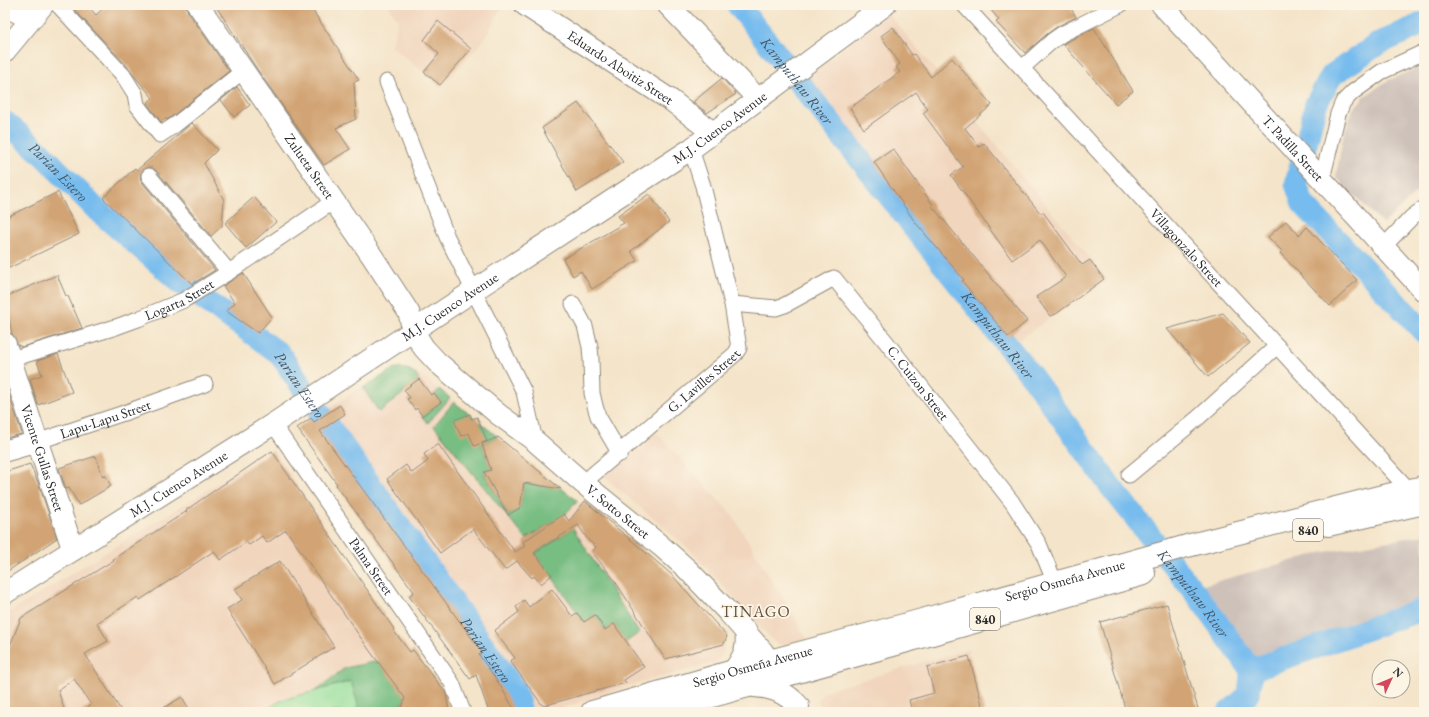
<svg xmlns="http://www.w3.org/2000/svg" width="1429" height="717" font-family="'EB Garamond',serif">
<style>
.built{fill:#f1d5bd}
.industrial{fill:#cec1ba}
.green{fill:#95df9b;stroke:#608563}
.forest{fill:#78be83;stroke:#527457}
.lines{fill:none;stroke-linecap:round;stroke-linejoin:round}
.river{stroke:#77bcee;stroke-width:23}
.building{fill:#d2a475}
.street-casing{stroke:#90887a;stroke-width:17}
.secondary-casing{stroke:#90887a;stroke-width:23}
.highway-casing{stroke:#90887a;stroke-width:24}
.street{stroke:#fff;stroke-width:15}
.secondary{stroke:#fff;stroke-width:21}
.highway{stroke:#fff;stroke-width:22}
.labels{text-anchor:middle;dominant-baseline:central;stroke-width:3.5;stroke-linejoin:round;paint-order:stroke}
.shield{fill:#fcf5e5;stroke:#6a6863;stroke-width:1}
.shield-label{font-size:13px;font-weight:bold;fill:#2b2b2b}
.street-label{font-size:14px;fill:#2b2b2b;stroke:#fcf5e5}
.water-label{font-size:15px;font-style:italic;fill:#425666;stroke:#fcf5e5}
.quarter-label{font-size:16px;letter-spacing:1px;fill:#655545;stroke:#fcf5e5}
</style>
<rect width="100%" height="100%" fill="#fcf5e5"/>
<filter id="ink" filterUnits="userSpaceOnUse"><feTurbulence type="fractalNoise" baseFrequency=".025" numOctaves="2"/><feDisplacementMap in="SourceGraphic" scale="8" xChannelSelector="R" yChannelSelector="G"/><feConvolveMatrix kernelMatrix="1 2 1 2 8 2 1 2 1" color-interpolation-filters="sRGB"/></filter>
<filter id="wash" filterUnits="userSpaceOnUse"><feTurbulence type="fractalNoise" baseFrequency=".012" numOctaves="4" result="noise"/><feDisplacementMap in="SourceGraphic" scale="16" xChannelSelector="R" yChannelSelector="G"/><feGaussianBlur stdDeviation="0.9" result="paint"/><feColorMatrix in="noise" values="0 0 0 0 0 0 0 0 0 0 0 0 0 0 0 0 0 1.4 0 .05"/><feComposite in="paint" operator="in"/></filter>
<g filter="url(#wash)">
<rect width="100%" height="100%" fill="#f4e4c9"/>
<!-- built -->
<g class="built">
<polygon points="388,5 503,5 485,38 442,87 391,46 398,20"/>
<polygon points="888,13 1107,279 1012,344 802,82"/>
<polygon points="395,368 409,369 422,376 554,483 635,546 723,640 724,652 717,662 628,686 552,712 534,712 323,411"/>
<polygon points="655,431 733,516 810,643 787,647 775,643 688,548 603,476"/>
<polygon points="273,449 394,629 454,712 5,712 5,615"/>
<polygon points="968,649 986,712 823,712 817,699 825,691"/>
</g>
<!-- industrial -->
<g class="industrial">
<polygon points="1424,65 1424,185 1383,224 1336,177 1343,137 1353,109 1365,96 1387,81"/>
<polygon points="1424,535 1424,599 1248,660 1200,586 1320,553"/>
</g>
<!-- green -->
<polygon class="green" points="352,681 360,712 261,712 282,700"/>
<!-- forest -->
<g class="forest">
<path d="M395 368C408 369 411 368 419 379L404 390 405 392 379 412 363 388Z"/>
<polygon points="439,389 450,398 428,423 422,416 441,402 435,394"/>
<polygon points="454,402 498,437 482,444 491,470 484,473 508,515 520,508 524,483 550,487 554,483 578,501 564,515 526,539 434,426"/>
<polygon points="323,411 326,414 534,712 516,712 496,679 479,655 482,652 311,418"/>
<polygon points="573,528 639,633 626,642 614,624 605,630 595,615 584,622 535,553"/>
<polygon points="378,661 408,701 404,700 401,708 392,711 392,712 360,712 351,681 315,691 345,668"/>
</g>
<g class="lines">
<!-- river -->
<g class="river">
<path id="s1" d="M738 5 1033 378 1111 487 1203 603 1251 670"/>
<polyline points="1424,23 1378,44 1332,75 1316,104 1296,184 1303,204 1424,332"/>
<path id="s2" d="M5 122 40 152 96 209 181 283 279 353 322 416 515 690 521 712"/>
<polyline points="1251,670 1424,609"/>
<path d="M1229 712C1250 695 1250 697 1251 670"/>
</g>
</g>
<g id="blocks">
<!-- building -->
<g class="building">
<polygon points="70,5 87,5 96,15 107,5 186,5 188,12 229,71 170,118 166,120 165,118 161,122 147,103 153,98 136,78 130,69"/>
<polygon points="215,5 309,5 359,80 354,82 356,119 336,128 350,149 324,165 257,69"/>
<polygon points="987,5 1069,5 1076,17 1058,26 1047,34 1025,53 996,22 999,20"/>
<polygon points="438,21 471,49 440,85 424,72 439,54 424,40"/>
<polygon points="893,27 912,55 914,54 931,77 952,58 992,105 965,128 979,147 984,143 1041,214 1043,212 1082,265 1090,260 1104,279 1056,314 1050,316 1036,297 1066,277 1040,240 1012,260 951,175 963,167 923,113 928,109 916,92 864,129 850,108 900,72 896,67 900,64 881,36"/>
<polygon points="1094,28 1133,91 1116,104 1063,44"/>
<polygon points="722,78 736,94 707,113 693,102"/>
<polygon points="237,87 250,105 234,117 221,100"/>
<polygon points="578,103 623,162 577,192 542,128"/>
<polygon points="192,123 217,150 204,163 224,200 222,226 211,236 156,170 152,168 148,167 144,169 141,173 140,177 142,182 215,270 192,284 103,198 135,168 137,170"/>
<polygon points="893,149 933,205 932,206 1027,321 1008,337 962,281 964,280 915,222 874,162"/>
<polygon points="58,192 79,234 5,270 5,218"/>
<polygon points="649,194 669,222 631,251 637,261 592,289 581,271 573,276 563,259 624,223 618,216"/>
<polygon points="254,197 276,222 246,248 225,223"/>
<polygon points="1286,221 1299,235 1307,227 1357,280 1330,306 1280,253 1282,251 1268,237"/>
<polygon points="243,273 272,317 258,333 226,311 235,303 223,286"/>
<polygon points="57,275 66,296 68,296 82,328 22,347 18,345 12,334 8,314 5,315 5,297"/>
<polygon points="1223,313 1250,343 1208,377 1167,329"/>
<polygon points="58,354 72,392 38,405 30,379 42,375 37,361"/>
<polygon points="419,379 431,395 434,393 441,402 422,416 417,408 415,410 407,399 410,398 404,390"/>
<polygon points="5,389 7,389 22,434 5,438"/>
<polygon points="340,405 345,414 320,431 482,652 479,655 496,679 516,712 489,712 476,675 470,679 409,596 414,592 336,485 337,484 297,428 311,418 314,422"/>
<polygon points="470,414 472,419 477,417 487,441 474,446 469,433 461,436 454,420"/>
<polygon points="498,437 527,461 561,489 524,483 520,508 508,515 484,472 491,470 482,444"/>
<polygon points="438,444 515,552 525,546 523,542 564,514 569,521 585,501 671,574 727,636 724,644 665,659 613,578 592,552 596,547 588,540 578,525 534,553 552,575 541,584 534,576 532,578 517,561 505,570 473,529 440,553 387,479 406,465 412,473 428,461 424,454"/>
<polygon points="272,451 394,629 393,630 410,652 413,650 446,693 449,712 400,712 405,698 370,651 286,530 267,543 262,536 249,545 246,542 220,560 214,551 140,600 138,597 97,623 108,641 85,654 122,712 80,712 91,705 74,679 58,690 65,712 5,712 5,658 21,618 114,560 113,559 187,511 186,510"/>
<polygon points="96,456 103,477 105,475 111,486 79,505 69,488 66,489 59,468"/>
<polygon points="30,464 39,485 57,538 5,573 5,472"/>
<polygon points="280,561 334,647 275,684 227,609 242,600 235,589"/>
<polygon points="552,589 572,616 577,613 584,622 595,615 605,630 614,624 644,667 624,680 626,683 592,692 543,706 510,661 515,658 494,631 519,612 516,607 524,600 529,607"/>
<polygon points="1167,604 1199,712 1126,712 1100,622"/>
<polygon points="969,656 984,712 912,712 909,700 934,693 927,667"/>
<polygon points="182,697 191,712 157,712"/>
</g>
</g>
</g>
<g filter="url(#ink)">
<use href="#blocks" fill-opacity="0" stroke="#90887a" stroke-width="1"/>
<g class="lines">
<defs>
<g id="street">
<polyline points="58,5 123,75 135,94 137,105 160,135 175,125 243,71"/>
<path id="s3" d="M964 5 1409 490"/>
<polyline points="1022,68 1052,41 1062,34 1120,5"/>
<polyline points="387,82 447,237 524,392 535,441"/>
<polyline points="149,176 229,272"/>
<polyline points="1322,179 1338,114 1343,102 1353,92 1381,72 1424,52"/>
<polyline points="1383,247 1412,217 1424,208"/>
<polyline points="573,304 585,326 590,347 591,359 592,393 595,406 598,416 620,454"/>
<path id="s4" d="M732 304 776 308 785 305 834 278 887 343 1012 502 1039 544 1055 583"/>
<path id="s5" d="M5 361 116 327 138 319 184 300 229 272 334 201"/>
<path id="s6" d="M273 424 452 683 463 712"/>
<path id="s7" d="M36 442 124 413 205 384"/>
<polyline points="1129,475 1199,417 1277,346"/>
<path id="s8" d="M583 483 735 354 739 348 732 304 703 186 691 149"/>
</g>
<g id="secondary">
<path id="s9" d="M198 5 372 256 409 313 413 331 424 348 437 362 498 414 535 441 583 483 661 546 687 569 729 613 763 652 779 673"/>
<path id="s10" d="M525 5 672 101 713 133"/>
<polyline points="668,5 758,99"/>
<path id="s11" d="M1162 5 1424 291"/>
<polyline points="5,6 31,19"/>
<polyline points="5,51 43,5"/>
<path id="s12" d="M5 343 73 550"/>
<polyline points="5,451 36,442"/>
<path id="s13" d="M5 593 273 424 473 291 691 149 885 5"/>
</g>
<g id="highway">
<polyline points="1328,525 1424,503"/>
<path d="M734 671C743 659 749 648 746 632"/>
<path d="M754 686C772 687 786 692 798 706"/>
<path id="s14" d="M592 712 747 667 915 622 1187 546 1383 496 1424 487"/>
<polyline points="656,712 1144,574"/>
</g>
</defs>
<!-- street casing -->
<use href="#street" class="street-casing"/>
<!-- secondary casing -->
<use href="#secondary" class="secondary-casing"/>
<!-- highway casing -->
<use href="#highway" class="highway-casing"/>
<!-- street -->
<use href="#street" class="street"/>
<!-- secondary -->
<use href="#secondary" class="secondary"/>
<!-- highway -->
<use href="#highway" class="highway"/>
</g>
</g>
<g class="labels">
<!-- shield labels -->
<g class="shield">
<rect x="1293" y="519" width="30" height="22" rx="3"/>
<rect x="970" y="608" width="30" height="22" rx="3"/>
</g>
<g class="shield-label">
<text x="1308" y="530">840</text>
<text x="985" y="619">840</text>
</g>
<!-- street labels -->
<g class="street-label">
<text stroke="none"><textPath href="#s10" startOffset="114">Eduardo Aboitiz Street</textPath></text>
<text stroke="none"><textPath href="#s13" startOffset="853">M.J. Cuenco Avenue</textPath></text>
<text stroke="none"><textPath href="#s11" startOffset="194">T. Padilla Street</textPath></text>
<text stroke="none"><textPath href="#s9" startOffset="196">Zulueta Street</textPath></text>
<text stroke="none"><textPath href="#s3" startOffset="329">Villagonzalo Street</textPath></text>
<text stroke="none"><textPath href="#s5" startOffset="185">Logarta Street</textPath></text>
<text stroke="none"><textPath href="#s13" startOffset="529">M.J. Cuenco Avenue</textPath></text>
<text stroke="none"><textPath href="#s8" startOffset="158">G. Lavilles Street</textPath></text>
<text stroke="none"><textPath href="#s4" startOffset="244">C. Cuizon Street</textPath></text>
<text stroke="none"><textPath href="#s7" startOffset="73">Lapu-Lapu Street</textPath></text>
<text stroke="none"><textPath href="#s12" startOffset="121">Vicente Gullas Street</textPath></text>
<text stroke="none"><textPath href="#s13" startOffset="205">M.J. Cuenco Avenue</textPath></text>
<text stroke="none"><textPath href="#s9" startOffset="666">V. Sotto Street</textPath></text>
<text stroke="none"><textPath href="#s6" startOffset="173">Palma Street</textPath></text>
<text stroke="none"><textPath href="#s14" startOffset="491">Sergio Osmeña Avenue</textPath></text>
<text stroke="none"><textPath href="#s14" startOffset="167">Sergio Osmeña Avenue</textPath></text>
</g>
<!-- water labels -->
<g class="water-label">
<text stroke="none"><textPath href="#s1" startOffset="96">Kamputhaw River</textPath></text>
<text stroke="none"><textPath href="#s2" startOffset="73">Parian Estero</textPath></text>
<text stroke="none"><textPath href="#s1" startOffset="420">Kamputhaw River</textPath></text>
<text stroke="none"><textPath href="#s2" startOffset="397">Parian Estero</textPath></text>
<text stroke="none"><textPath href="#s1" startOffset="744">Kamputhaw River</textPath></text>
<text stroke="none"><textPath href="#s2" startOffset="721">Parian Estero</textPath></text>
</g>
<!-- quarter labels -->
<g class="quarter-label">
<text x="756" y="611">TINAGO</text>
</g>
</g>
<!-- margin -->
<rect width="1429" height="717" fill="none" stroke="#fcf5e5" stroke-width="20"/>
<!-- north arrow -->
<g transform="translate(1391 679) rotate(46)"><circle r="19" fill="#fcf5e5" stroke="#a8a49b"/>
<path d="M0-3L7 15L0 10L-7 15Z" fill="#d1495b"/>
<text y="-6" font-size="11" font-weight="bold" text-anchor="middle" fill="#2b2b2b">N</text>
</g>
</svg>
